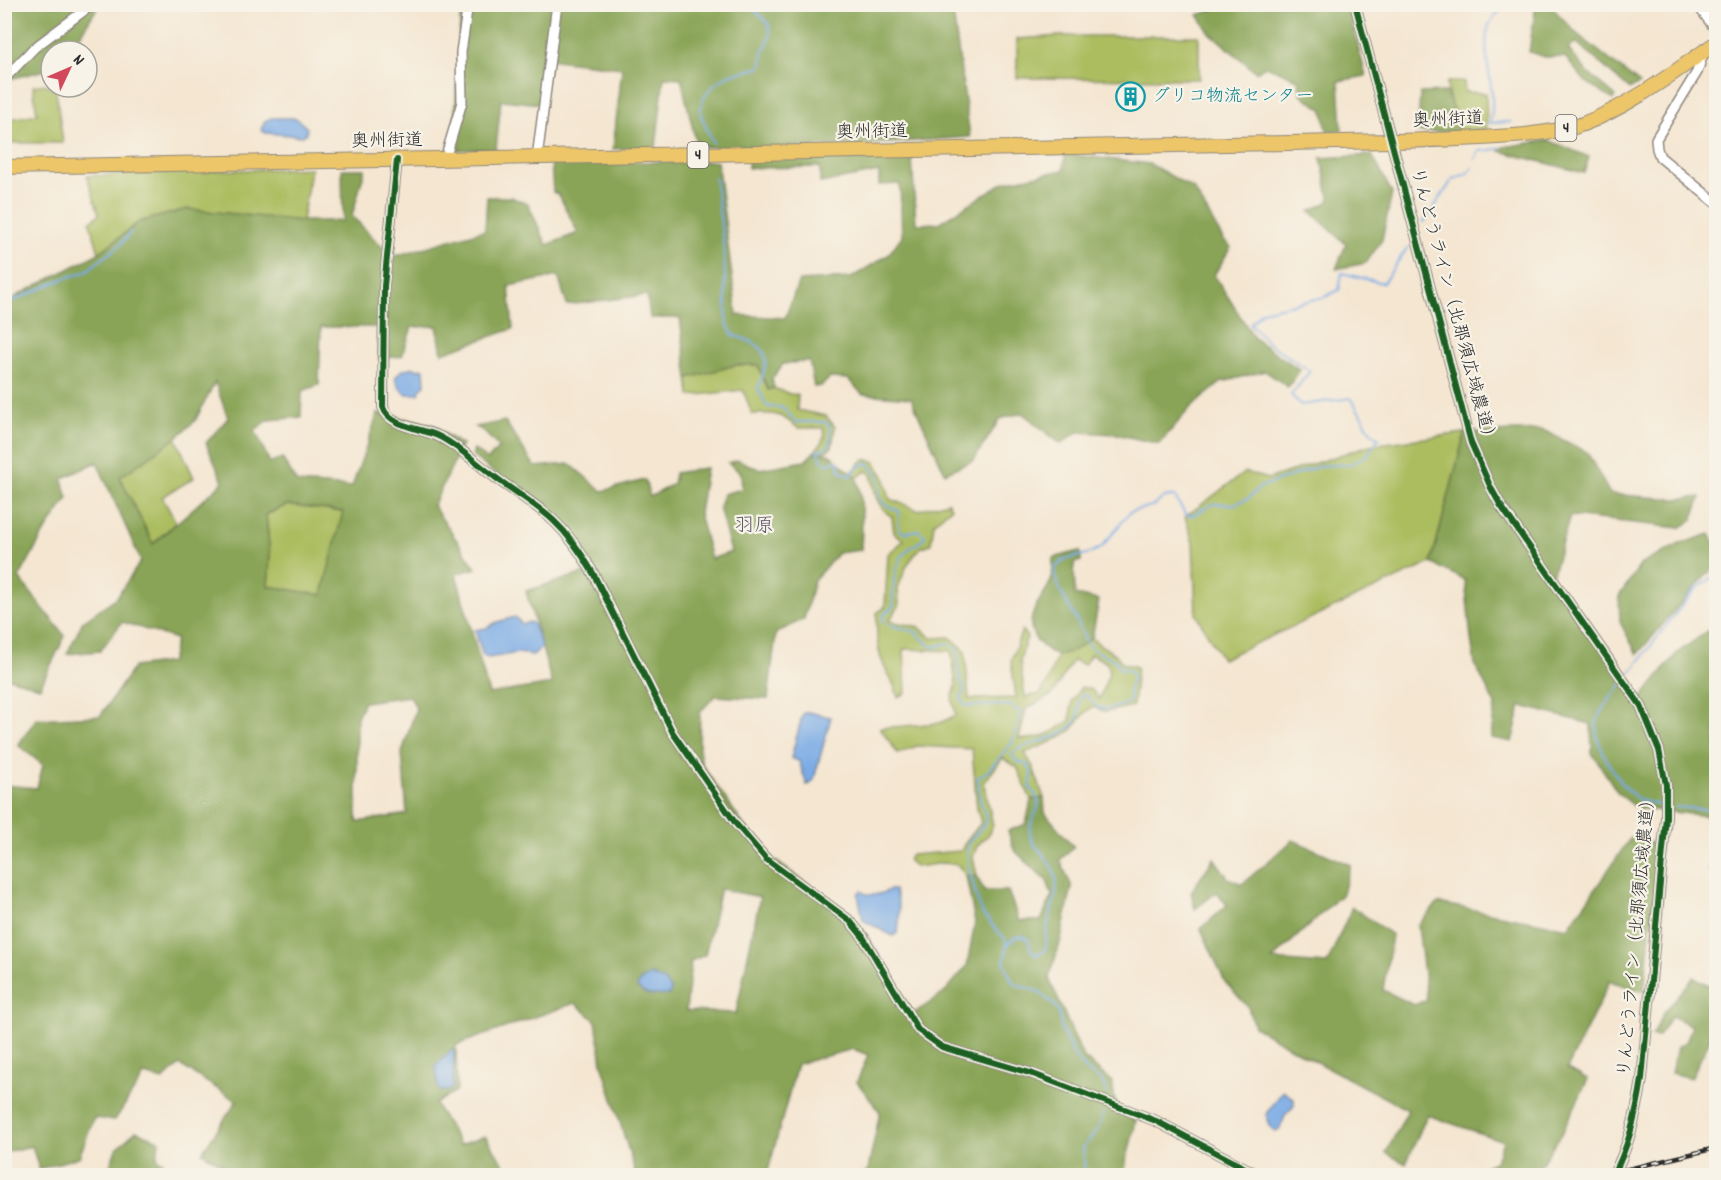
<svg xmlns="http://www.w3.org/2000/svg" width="1721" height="1180" font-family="Dekko,'Klee One',sans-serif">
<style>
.green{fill:#acbd61;stroke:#6c7446;stroke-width:1.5;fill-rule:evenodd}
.forest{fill:#89a457;stroke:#5a6841;stroke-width:1.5;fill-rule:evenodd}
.water{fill:#7aabe5;stroke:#526b88;stroke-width:1.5}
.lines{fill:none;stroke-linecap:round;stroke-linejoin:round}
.stream{stroke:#7aabe5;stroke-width:2}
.minor-casing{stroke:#90887e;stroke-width:12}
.highway-casing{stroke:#90887e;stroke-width:16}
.minor{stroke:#fff;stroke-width:9}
.highway{stroke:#ecc669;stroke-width:14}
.rail-casing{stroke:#2b2b2b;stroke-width:4.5}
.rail{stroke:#f7f3e8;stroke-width:2;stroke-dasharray:7;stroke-linecap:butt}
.cycleway-casing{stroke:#f7f3e8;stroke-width:10}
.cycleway{stroke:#1b5e20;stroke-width:6}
.labels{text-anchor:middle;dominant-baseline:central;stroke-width:4.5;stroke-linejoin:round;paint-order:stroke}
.shield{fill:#f7f3e8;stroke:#686764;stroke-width:1.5}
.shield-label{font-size:16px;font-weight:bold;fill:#2b2b2b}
.culture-label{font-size:18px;fill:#0d838f;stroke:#f7f3e8;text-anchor:start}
.street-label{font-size:18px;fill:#2b2b2b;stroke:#f7f3e8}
.neighbourhood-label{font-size:20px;fill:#5e5b6d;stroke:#f7f3e8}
</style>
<rect width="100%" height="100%" fill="#f7f3e8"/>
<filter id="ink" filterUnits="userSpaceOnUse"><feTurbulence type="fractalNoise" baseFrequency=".0167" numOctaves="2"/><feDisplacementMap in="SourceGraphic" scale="12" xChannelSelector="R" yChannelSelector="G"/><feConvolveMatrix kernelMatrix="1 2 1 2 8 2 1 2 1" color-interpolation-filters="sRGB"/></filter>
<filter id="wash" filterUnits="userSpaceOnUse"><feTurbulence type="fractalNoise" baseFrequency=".008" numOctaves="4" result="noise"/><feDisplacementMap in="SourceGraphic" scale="24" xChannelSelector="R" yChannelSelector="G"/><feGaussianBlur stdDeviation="1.35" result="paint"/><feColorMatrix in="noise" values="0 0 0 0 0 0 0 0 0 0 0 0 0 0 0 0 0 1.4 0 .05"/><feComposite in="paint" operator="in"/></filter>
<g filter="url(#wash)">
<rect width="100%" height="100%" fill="#f4e6d1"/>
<!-- green -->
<g class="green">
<polygon points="1060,36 1199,36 1199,79 1017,78 1017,39"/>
<path d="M1447 82H1464L1465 92 1486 93 1487 129 1457 132C1457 114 1447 99 1447 82Z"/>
<polygon points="46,84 56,91 63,143 5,143 5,120 37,114 33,86"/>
<polygon points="311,168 302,221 187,209 139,222 99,253 90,222 99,214 87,176 165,172"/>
<path d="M735 365H758L768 390 774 388 790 394 798 395 797 410 826 416 835 427 832 447 824 452 813 453 820 445 825 435 823 428H798C780 413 775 413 752 414L743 390 690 396 688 378Z"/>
<polygon points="1465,433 1431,563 1222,659 1196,614 1193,543 1185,517 1245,472 1268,479 1370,445"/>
<polygon points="176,438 194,478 162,497 176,522 153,544 120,477"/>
<path d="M864 459 874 461 884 476 890 499 918 510 948 502 951 508 934 523 931 544 920 548 907 565 898 588 899 606 889 621 919 627 932 638 950 637 965 650 969 699 1016 698 1011 661 1022 630 1027 637 1020 660 1025 697 1040 694 1047 683 1057 656 1074 650 1092 638C1102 649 1116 650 1122 663L1137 667 1133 706 1106 712 1093 707C1083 711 1079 724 1070 731 1056 741 1040 747 1025 753L1033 767 1044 798 1031 800 1017 767 1003 758 984 782 993 826 988 835 977 846 973 858 977 876H966L958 865 944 863 916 867 908 860 911 855 961 851 966 841 981 823 977 808 972 749 917 746 898 754 880 728 940 723 956 715 952 699 956 686 951 651 904 649 906 693 898 697C895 685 890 677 884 666 876 650 876 630 877 613L885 607 888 554 904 540 894 533 892 517C876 506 875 492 871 474L866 471 857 478 852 472ZM1091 654 1107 663 1109 673 1099 699 1091 689 1081 687 1072 701 1070 720C1052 733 1043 740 1019 739L1026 709 1052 695 1073 660 1084 665Z"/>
<polygon points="287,505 343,512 322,595 268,586 270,556 266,515"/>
</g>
<!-- forest -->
<g class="forest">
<polygon points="5,5 99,5 70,51 51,51 51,69 5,80"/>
<path d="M461 5H952L970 137C879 144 788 150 697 147L681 78 664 77 656 147 613 149 622 68 547 59 541 104 501 100 496 149 453 150Z"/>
<polygon points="1216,5 1347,5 1366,76 1339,81 1342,130 1327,131 1323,110 1301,94 1298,79 1266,66 1256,72 1210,33 1198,15 1215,9"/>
<polygon points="1536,5 1550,5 1576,33 1640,84 1629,89 1576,42 1568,49 1588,73 1615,96 1613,100 1585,81 1565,57 1545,57 1529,52"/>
<polygon points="1446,92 1457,121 1457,132 1418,132 1420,93"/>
<polygon points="1548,140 1589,157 1584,173 1500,151 1504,147"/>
<path d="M1065 154 1150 164 1194 189 1224 241 1231 247 1214 275 1254 338 1300 370 1288 387 1265 371 1222 382 1191 407 1159 444 1116 434 1077 432 1061 444 1022 413 1000 419 974 460 945 473 911 398 862 394 848 379 830 378 821 386 814 387 809 361 783 364 772 379 774 388 768 390 758 365H735L688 378 680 318H650L647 295 567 305 558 276 509 286 513 329 442 353 437 326 412 327 402 356 379 359V327H321L319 385 302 391 301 417 269 420 255 430 270 463 282 458 297 483 352 487 378 413 430 424 462 445 433 506 476 568 456 574 489 694 552 684 526 591 588 572 554 518 472 456 474 450 488 460 499 447 482 430 476 427 505 421 535 467 570 464 602 491 645 480 650 497 673 484 675 473 706 468 699 514 711 559 731 552 719 507 723 494 742 489 741 473 728 463 738 460 759 469 805 461 813 453C834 452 831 456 844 467 848 470 852 471 855 476 864 490 862 532 861 550L838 553 814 580 804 619 776 633 768 699 715 696 700 712 699 749 702 765 750 834 773 859 840 907 864 930 913 1014 944 993 967 966 975 922 966 876H977L984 891H1008L1019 921H1041L1052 895 1047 881 1014 850 1008 831 1026 824 1031 800 1044 798 1045 813 1074 847 1060 860 1072 887 1060 943 1049 978 1083 1057 1112 1082 1117 1111 1136 1121 1123 1175H862L868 1170 880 1112 857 1082 868 1055 853 1049 797 1064 767 1175H636L602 1063 596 1021 575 1003 456 1045 457 1090 435 1104 460 1145 485 1136 511 1175 305 1176 302 1173 298 1176 239 1175 202 1152 237 1101 180 1065 163 1080 144 1075 115 1120 94 1118 79 1157 39 1169 32 1146 5 1152 4 785 37 788 43 765 18 745 36 719 100 716 134 667 171 662 176 639 122 622 100 651 67 654 83 621 117 597 141 561 97 462 62 479 68 498 44 533 19 578 65 636 40 687 5 677V306L17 296 99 253 139 222 187 209 302 221H343L342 169H365L352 216 392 257 485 230 487 197H511L528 204 547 245 578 233 559 195 553 192 551 163 717 161 737 315 785 318 799 281 851 278 888 255 902 236 900 184 879 185V172L820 183V167L748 168V158H912L916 224 939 223 1004 182 1064 170ZM215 382 228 418 206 443 223 482 153 544 120 477 176 438 195 421ZM287 505 343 512 322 595 268 586 270 556 266 514ZM410 696 416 708 402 753 407 814 357 822V717L364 702ZM720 889 760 897 736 1013 686 1011 691 961 705 955Z"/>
<polygon points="1372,155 1392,193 1382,240 1366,263 1336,269 1346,244 1310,211 1330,201 1321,158"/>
<polygon points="1543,430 1587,452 1610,494 1674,499 1701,497 1692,520 1680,528 1570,516 1550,582 1641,699 1677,653 1716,625 1716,848 1708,816 1637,808 1618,793 1592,753 1591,724 1521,706 1512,742 1491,738 1495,705 1475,664 1471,639 1465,580 1431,563 1465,433"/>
<path d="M1710 534 1716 545V566C1687 593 1664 625 1637 654L1620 622 1619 596 1641 564 1680 544Z"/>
<path d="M1080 551 1081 561 1074 563 1075 595 1099 600 1092 638 1074 650 1057 656C1040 647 1024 633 1034 611 1038 599 1049 590 1052 577 1053 571 1053 564 1053 558Z"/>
<polygon points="1631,837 1659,845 1644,992 1610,981 1567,1069 1588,1079 1564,1129 1534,1175 1474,1175 1475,1171 1496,1161 1503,1141 1427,1115 1406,1164 1386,1153 1408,1110 1298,1052 1254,1026 1248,1007 1225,982 1201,929 1227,905 1217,892 1195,909 1191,892 1214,858 1228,878 1242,884 1293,840 1351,865 1343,893 1272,960 1327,964 1352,907 1392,935 1383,990 1414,1005 1427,1000 1418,925 1438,903 1568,928"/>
<polygon points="1694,977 1716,989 1716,1027 1691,1078 1671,1073 1677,1047 1686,1042 1692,1026 1672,1016 1657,1037 1652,1035 1665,1011"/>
<polygon points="136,1131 159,1140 157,1158 181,1175 107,1175 116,1149"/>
</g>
<!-- water -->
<g class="water">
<polygon points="271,118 296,118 307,128 306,134 302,136 266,133 261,130 265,121"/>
<polygon points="412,367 418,370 420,368 424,369 425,385 420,389 419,394 406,394 399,387 395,378 401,371"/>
<polygon points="515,617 522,624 530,622 533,624 542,647 533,655 518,653 488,658 483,656 475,630 486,628 497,622"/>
<polygon points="808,712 831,717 814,779 810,784 807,785 799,761 791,758 802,716 804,713"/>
<path d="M890 890H894C900 903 900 919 898 932L893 936 863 920 858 894 861 891C870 898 880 894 890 890Z"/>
<path d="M651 975 664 981 671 990 669 995C657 995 645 998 637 987L641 980Z"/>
<polygon points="452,1049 454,1051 453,1087 448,1091 440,1091 438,1086 436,1066"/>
<polygon points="1283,1091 1294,1099 1294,1106 1286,1114 1279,1130 1275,1131 1269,1126 1266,1114"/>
</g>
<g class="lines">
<!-- stream -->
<g class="stream">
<path d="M1503 4C1499 15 1489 21 1488 28 1481 60 1498 89 1490 123L1511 122"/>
<polyline points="713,143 700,113 703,99 713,86 728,75 759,68 762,64 763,52 770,37 769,24 748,4"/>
<polyline points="1475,159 1479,151 1499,149 1500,147"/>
<path d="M715 178 723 239 727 323 733 335C768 347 772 352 758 388L766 405 769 407H779L785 410 796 422H826L830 427C832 442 832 447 817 451L822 460 828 464 835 460 839 462 840 471 850 476 858 467 868 463 878 476 881 500 884 504 899 511V530L904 533 918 530 925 536C922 543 916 543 910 548 894 560 892 587 893 606L883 616V622C893 628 905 627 915 632 921 634 923 642 929 645 942 652 943 634 958 651V670L964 690 961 699 966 706 1011 705 1015 709 1021 711 1012 743 987 772 978 777 980 799 987 821 968 843V866L979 905 984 916 1005 939 1007 945 1004 961 1008 972 1011 979 1017 985 1040 992 1058 1009 1062 1031 1074 1055 1087 1071 1102 1081 1107 1094"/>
<polyline points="1424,222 1453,179 1468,173 1472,168"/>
<polyline points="4,307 8,303 65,278 85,272 120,245 131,232"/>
<polyline points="1630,673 1683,604 1697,588 1716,575"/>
<path d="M1623 683C1615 693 1603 706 1598 717 1589 740 1619 785 1637 798 1643 802 1652 803 1659 805"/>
<polyline points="1676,807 1710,810 1712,815 1711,865 1708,870 1716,874"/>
<path d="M1007 945 1014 938 1021 936 1028 939 1031 950 1036 955 1045 951C1048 943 1045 936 1047 928 1050 906 1064 888 1051 865 1046 855 1031 845 1030 834 1028 813 1050 809 1030 788L1032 775 1028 765 1016 761 1012 755C1017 745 1045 742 1058 735 1063 732 1070 728 1074 724 1082 716 1075 703 1083 694 1090 696 1090 699 1094 704 1102 713 1120 707 1129 702V689L1133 678 1131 671 1120 669C1116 655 1100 656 1090 647 1084 640 1081 629 1077 621 1069 604 1056 589 1054 569L1063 560 1087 554 1101 548 1130 512 1155 505 1164 497H1175L1185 514 1191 516 1213 504H1235L1249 498 1260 487 1320 466 1351 464 1367 455 1379 438 1371 432 1351 398 1301 405 1291 395 1310 371 1268 343 1250 324 1262 311 1325 297 1339 290 1342 273 1383 283 1408 247"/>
<polyline points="1085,1176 1083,1148 1098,1129 1104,1113"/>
</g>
</g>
</g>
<g filter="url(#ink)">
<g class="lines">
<defs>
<g id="minor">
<path d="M1355 4 1471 443 1491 488 1501 506 1641 706 1659 750 1666 785V817L1642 1079C1637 1112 1629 1146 1613 1176"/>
<polyline points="1697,4 1716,30"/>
<polyline points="1704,51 1697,72 1656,139 1657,149 1660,157 1716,203"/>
<polyline points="4,79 34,48 93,4"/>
<polyline points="537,158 557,4"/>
<polyline points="445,159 462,102 461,52 468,4"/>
<path d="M397 160 384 286 383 407C389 427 421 428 438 436 457 445 474 461 491 474 511 490 535 503 554 521 570 536 582 554 593 573L673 733 736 824 766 859 850 921 863 937 918 1030 942 1047 1033 1074 1156 1121 1260 1176"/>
</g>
<path id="highway" d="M4 167 1392 141C1436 140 1481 139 1525 135 1544 132 1565 131 1583 124 1632 105 1674 72 1716 43"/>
</defs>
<!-- minor casing -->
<use href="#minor" class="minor-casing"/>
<!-- highway casing -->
<use href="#highway" class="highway-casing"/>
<!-- minor -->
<use href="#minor" class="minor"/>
<!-- highway -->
<use href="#highway" class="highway"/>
<defs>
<polyline id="rail" points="1599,1176 1716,1148"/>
</defs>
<!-- rail casing -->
<use href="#rail" class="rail-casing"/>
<!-- rail -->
<use href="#rail" class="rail"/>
<defs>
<g id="cycleway">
<path d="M1355 4 1471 443 1491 488 1501 506 1641 706 1659 750 1666 785V817L1642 1079C1637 1112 1629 1146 1613 1176"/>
<path d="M397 160 384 286 383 407C389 427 421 428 438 436 457 445 474 461 491 474 511 490 535 503 554 521 570 536 582 554 593 573L673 733 736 824 766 859 850 921 863 937 918 1030 942 1047 1033 1074 1156 1121 1260 1176"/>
</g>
</defs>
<!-- cycleway casing -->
<use href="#cycleway" class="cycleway-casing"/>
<!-- cycleway -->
<use href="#cycleway" class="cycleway"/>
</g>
</g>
<!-- icons -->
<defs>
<symbol id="building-ring" viewBox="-11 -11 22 22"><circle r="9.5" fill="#f7f3e8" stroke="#0f9aa8" stroke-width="1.5"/><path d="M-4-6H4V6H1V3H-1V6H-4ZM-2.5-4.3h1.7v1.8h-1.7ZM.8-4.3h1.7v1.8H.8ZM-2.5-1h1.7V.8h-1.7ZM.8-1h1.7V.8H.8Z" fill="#0f9aa8"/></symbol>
</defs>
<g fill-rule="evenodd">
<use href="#building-ring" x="1114" y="80" width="33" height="33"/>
</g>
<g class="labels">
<!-- shield labels -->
<g class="shield">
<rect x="1555.5" y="115" width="21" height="26" rx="4.5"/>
<rect x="687.5" y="142" width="21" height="26" rx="4.5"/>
</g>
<g class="shield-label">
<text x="1566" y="128">4</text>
<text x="698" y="155">4</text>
</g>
<!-- culture labels -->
<g class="culture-label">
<text x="1152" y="97">グリコ物流センター</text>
</g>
<!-- street labels -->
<g class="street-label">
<text transform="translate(1448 121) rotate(-2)">奥州街道</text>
<text transform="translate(872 133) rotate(-1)">奥州街道</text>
<text transform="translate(387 142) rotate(-1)">奥州街道</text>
<text transform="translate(1452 307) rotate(75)">りんどうライン（北那須広域農道）</text>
<text transform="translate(1638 934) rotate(-85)">りんどうライン（北那須広域農道）</text>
</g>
<!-- neighbourhood labels -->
<g class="neighbourhood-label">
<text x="754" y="527">羽原</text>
</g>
</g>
<!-- margin -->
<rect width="1721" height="1180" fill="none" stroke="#f7f3e8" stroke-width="24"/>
<!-- north arrow -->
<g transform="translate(69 69) rotate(46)"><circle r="28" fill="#f7f3e8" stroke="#a5a39c" stroke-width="1.5"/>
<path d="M0-4.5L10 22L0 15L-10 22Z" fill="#d1495b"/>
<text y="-9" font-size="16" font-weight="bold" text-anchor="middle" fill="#2b2b2b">N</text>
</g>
</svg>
